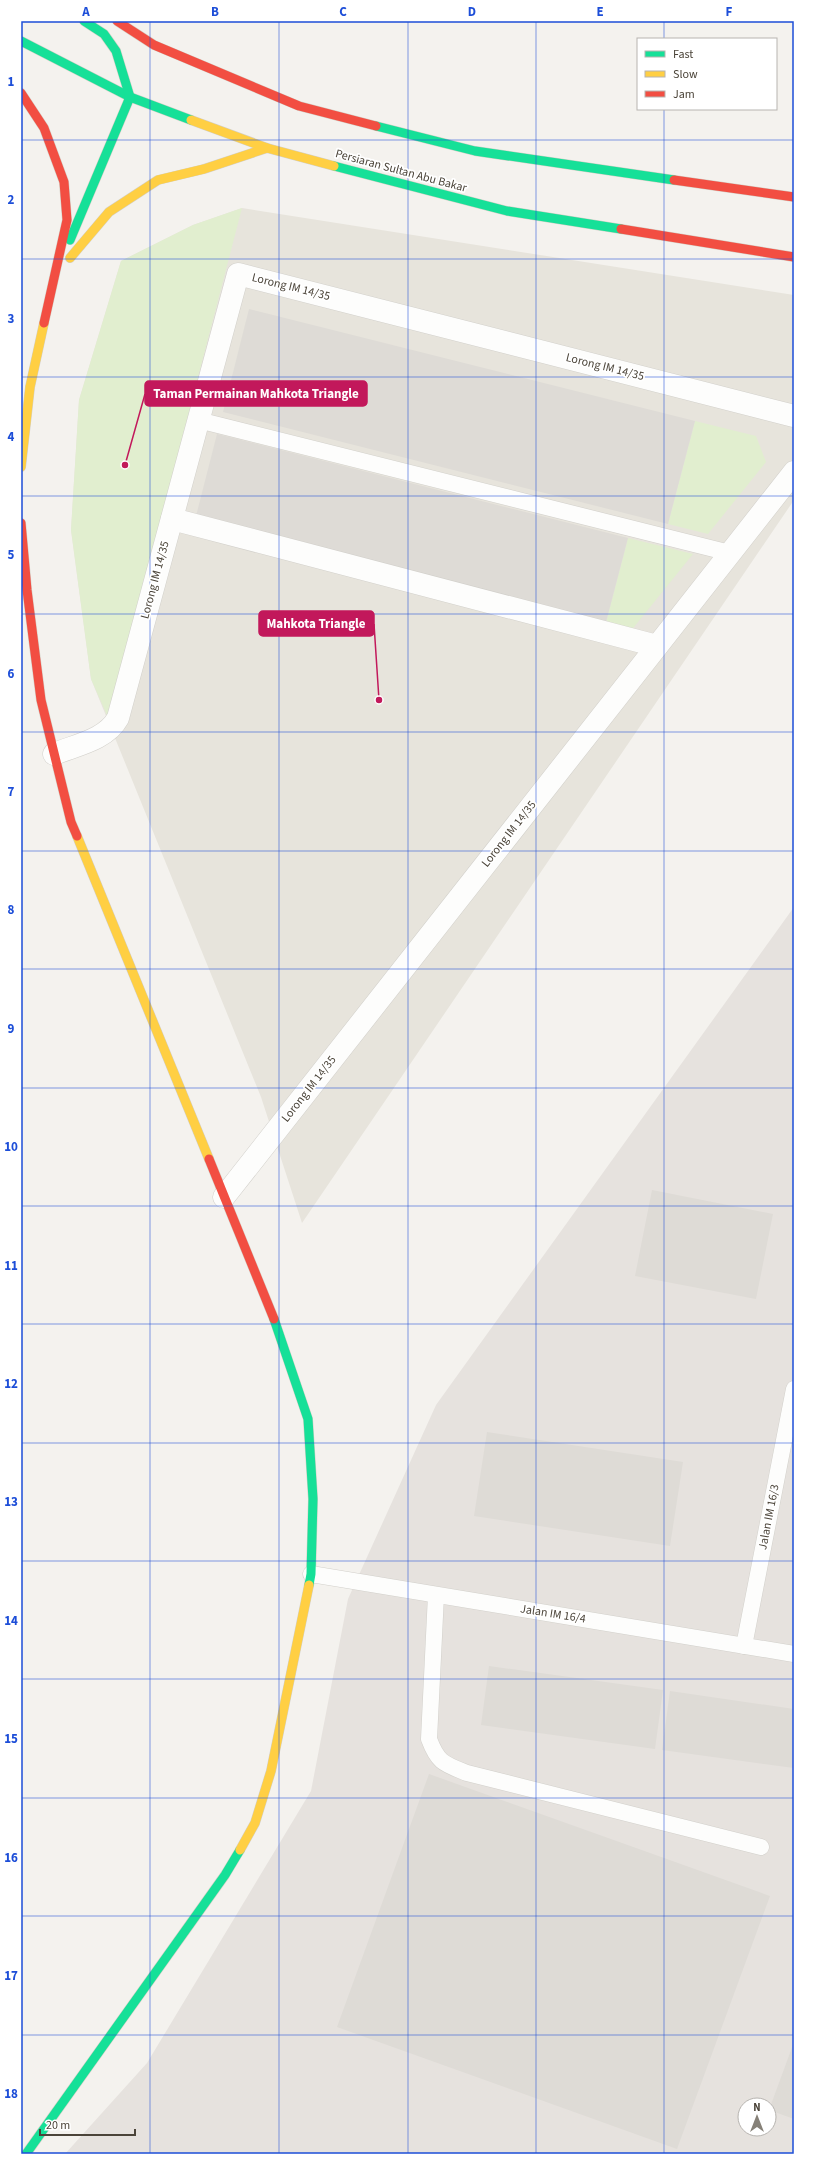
<svg xmlns="http://www.w3.org/2000/svg" width="815" height="2175" font-family="'Source Sans 3',sans-serif">
<style>
.residential{fill:#e7e4dc}
.industrial{fill:#e6e2de;fill-rule:evenodd}
.green{fill:#e1eecf}
.building{fill:#dedbd6}
.lines{fill:none;stroke-linecap:round;stroke-linejoin:round}
.lane-casing{stroke:#d2d0cb;stroke-width:17}
.street-casing{stroke:#d2d0cb;stroke-width:23}
.fast-casing{stroke:#d3cfc5;stroke-width:10}
.slow-casing{stroke:#d3cfc5;stroke-width:10}
.jam-casing{stroke:#d3cfc5;stroke-width:10}
.lane{stroke:#fdfdfc;stroke-width:16}
.street{stroke:#fdfdfc;stroke-width:22}
.fast{stroke:#16e098;stroke-width:9}
.slow{stroke:#ffcf43;stroke-width:9}
.jam{stroke:#f24e42;stroke-width:9}
.grid{fill:none;stroke:#1d4ed8;stroke-width:1;stroke-opacity:0.55}
.labels{text-anchor:middle;dominant-baseline:central;stroke-width:3.5;stroke-linejoin:round;paint-order:stroke}
.street-label{font-size:12px;fill:#4b4439;stroke:#fff}
.leader{fill:none;stroke:#c2185b;stroke-width:1.5}
.callout-dot{fill:#c2185b;stroke:#fff;stroke-width:1.5}
.callout{fill:#c2185b;stroke:#c2185b;stroke-width:1.5}
.callout-label{font-size:13px;text-anchor:middle;font-weight:bold;fill:#fff}
.neatline{fill:none;stroke:#1d4ed8;stroke-width:1.5}
.grid-label{font-size:13px;text-anchor:middle;font-weight:bold;fill:#1d4ed8}
</style>
<rect width="100%" height="100%" fill="#f4f2ee"/>
<!-- residential -->
<polygon class="residential" points="242,208 794,295 794,500 302,1223 261,1097 91,679 71,530 79,400 121,261 193,225"/>
<!-- industrial -->
<path class="industrial" d="M794 907V2154H65L147 2063 311 1791 348 1599 436 1405ZM745 2105H769V2129H745Z"/>
<!-- green -->
<g class="green">
<polygon points="242,208 109,720 91,679 71,530 79,400 121,261 193,225"/>
<polygon points="695,421 756,436 766,462 708,534 668,524"/>
<polygon points="628,538 693,554 630,632 605,626"/>
</g>
<!-- building -->
<g class="building">
<polygon points="249,309 695,421 668,524 223,412"/>
<polygon points="217,434 628,538 605,626 195,520"/>
<polygon points="652,1190 773,1214 756,1299 635,1276"/>
<polygon points="487,1432 683,1462 670,1546 474,1516"/>
<polygon points="489,1666 663,1690 655,1749 481,1725"/>
<polygon points="670,1691 794,1709 794,1768 662,1750"/>
<polygon points="429,1774 770,1896 677,2149 337,2027"/>
<polygon points="794,2042 794,2119 769,2110"/>
</g>
<g class="lines">
<defs>
<g id="lane">
<polyline points="198,420 730,553"/>
<polyline points="311,1574 794,1654"/>
<path d="M436 1595 429 1739C438 1763 444 1764 467 1773L761 1847"/>
<polyline points="744,1646 794,1389"/>
</g>
<g id="street">
<polyline points="172,519 657,646"/>
<path d="M54 754C76 745 106 740 118 718L238 274 794 416"/>
<polyline points="224,1197 794,472"/>
</g>
<g id="fast">
<polyline points="21,41 130,97 191,120"/>
<polyline points="376,126 475,151 674,180"/>
<polyline points="334,166 507,211 621,229"/>
<polyline points="70,240 130,97 116,51 104,34 84,21"/>
<polyline points="274,1319 308,1419 313,1499 311,1574 309,1585"/>
<polyline points="26,2154 225,1875 240,1850"/>
</g>
<g id="slow">
<polyline points="191,120 267,148 334,166"/>
<polyline points="70,258 109,212 158,180 204,169 267,148"/>
<polyline points="21,467 30,387 44,323"/>
<polyline points="77,836 209,1159"/>
<polyline points="240,1850 255,1823 271,1771 309,1585"/>
</g>
<g id="jam">
<polyline points="117,21 154,45 299,106 376,126"/>
<polyline points="21,93 44,128 64,182 67,220 44,323"/>
<polyline points="674,180 794,197"/>
<polyline points="621,229 794,257"/>
<polyline points="21,523 27,590 41,700 71,822 77,836"/>
<polyline points="209,1159 274,1319"/>
</g>
</defs>
<!-- lane casing -->
<use href="#lane" class="lane-casing"/>
<!-- street casing -->
<use href="#street" class="street-casing"/>
<!-- fast casing -->
<use href="#fast" class="fast-casing"/>
<!-- slow casing -->
<use href="#slow" class="slow-casing"/>
<!-- jam casing -->
<use href="#jam" class="jam-casing"/>
<!-- lane -->
<use href="#lane" class="lane"/>
<!-- street -->
<use href="#street" class="street"/>
<!-- fast -->
<use href="#fast" class="fast"/>
<!-- slow -->
<use href="#slow" class="slow"/>
<!-- jam -->
<use href="#jam" class="jam"/>
</g>
<!-- grid -->
<path class="grid" d="M150 21V2154M279 21V2154M408 21V2154M536 21V2154M664 21V39M664 109V2154M21 140H794M21 259H794M21 377H794M21 496H794M21 614H794M21 732H794M21 851H794M21 969H794M21 1088H794M21 1206H794M21 1324H794M21 1443H794M21 1561H794M21 1679H794M21 1798H794M21 1916H794M21 2035H794"/>
<g class="labels">
<!-- street labels -->
<g class="street-label">
<text transform="translate(401 171) rotate(15)">Persiaran Sultan Abu Bakar</text>
<text transform="translate(291 287) rotate(14)">Lorong IM 14/35</text>
<text transform="translate(605 367) rotate(14)">Lorong IM 14/35</text>
<text transform="translate(155 580) rotate(-75)">Lorong IM 14/35</text>
<text transform="translate(509 834) rotate(-52)">Lorong IM 14/35</text>
<text transform="translate(309 1089) rotate(-52)">Lorong IM 14/35</text>
<text transform="translate(769 1517) rotate(-79)">Jalan IM 16/3</text>
<text transform="translate(553 1614) rotate(9)">Jalan IM 16/4</text>
</g>
</g>
<!-- callouts -->
<path class="leader" d="M125 465L145 394M379 700L374 624"/>
<g class="callout-dot">
<circle cx="125" cy="465" r="4"/>
<circle cx="379" cy="700" r="4"/>
</g>
<g class="callout">
<rect x="145" y="381" width="222" height="25" rx="4"/>
<rect x="259" y="611" width="115" height="25" rx="4"/>
</g>
<g class="callout-label">
<text x="256" y="398">Taman Permainan Mahkota Triangle</text>
<text x="316" y="628">Mahkota Triangle</text>
</g>
<!-- border -->
<rect width="815" height="2175" fill="none" stroke="#ffffff" stroke-width="44"/>
<!-- legend -->
<rect x="637" y="38" width="140" height="72" fill="#ffffff" stroke="#b7b4b0"/>
<rect x="645" y="51" width="20" height="6" fill="#16e098" stroke="#b7b4b0"/>
<text x="673" y="58" font-size="12" fill="#4b4439">Fast</text>
<rect x="645" y="71" width="20" height="6" fill="#ffcf43" stroke="#b7b4b0"/>
<text x="673" y="78" font-size="12" fill="#4b4439">Slow</text>
<rect x="645" y="91" width="20" height="6" fill="#f24e42" stroke="#b7b4b0"/>
<text x="673" y="98" font-size="12" fill="#4b4439">Jam</text>
<!-- north arrow -->
<g transform="translate(757 2117)"><circle r="19" fill="#ffffff" stroke="#b7b4b0"/>
<path d="M0-3L7 15L0 10L-7 15Z" fill="#868178"/>
<text y="-6" font-size="11" font-weight="bold" text-anchor="middle" fill="#4b4439">N</text>
</g>
<!-- scale -->
<path d="M40 2129v6h95v-6" fill="none" stroke="#4b4439" stroke-width="2"/>
<text x="46" y="2129" font-size="12" fill="#4b4439" stroke="#ffffff" stroke-width="3" paint-order="stroke">20 m</text>
<rect x="22" y="22" width="771" height="2131" class="neatline"/>
<g class="grid-label">
<text x="86" y="16">A</text>
<text x="215" y="16">B</text>
<text x="343" y="16">C</text>
<text x="472" y="16">D</text>
<text x="600" y="16">E</text>
<text x="729" y="16">F</text>
<text x="11" y="86">1</text>
<text x="11" y="204">2</text>
<text x="11" y="323">3</text>
<text x="11" y="441">4</text>
<text x="11" y="559">5</text>
<text x="11" y="678">6</text>
<text x="11" y="796">7</text>
<text x="11" y="914">8</text>
<text x="11" y="1033">9</text>
<text x="11" y="1151">10</text>
<text x="11" y="1270">11</text>
<text x="11" y="1388">12</text>
<text x="11" y="1506">13</text>
<text x="11" y="1625">14</text>
<text x="11" y="1743">15</text>
<text x="11" y="1862">16</text>
<text x="11" y="1980">17</text>
<text x="11" y="2098">18</text>
</g>
</svg>
